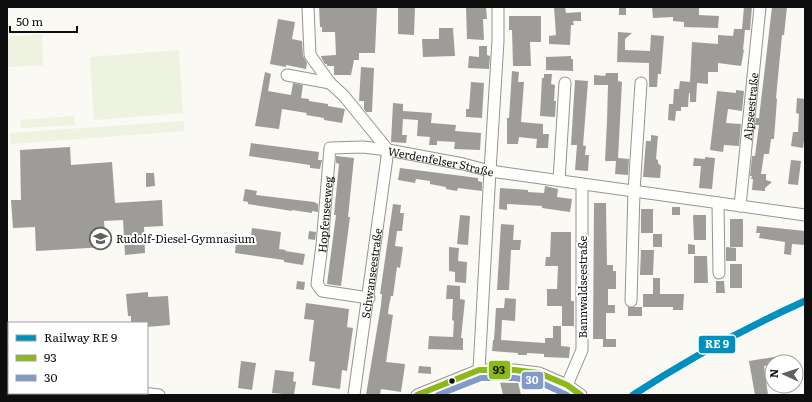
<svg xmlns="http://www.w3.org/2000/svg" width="812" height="402" font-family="Literata,serif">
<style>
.pitch{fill:#eef2e0}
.building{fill:#9e9c99}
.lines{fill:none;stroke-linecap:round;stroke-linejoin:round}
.minor-casing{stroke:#949492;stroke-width:13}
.minor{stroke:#fefefd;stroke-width:11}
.bus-1-casing{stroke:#fff;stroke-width:9}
.bus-2-casing{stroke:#fff;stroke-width:9}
.bus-1{stroke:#8db819;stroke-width:6}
.bus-2{stroke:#829ac7;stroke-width:6}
.rail-1-casing{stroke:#fff;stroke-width:10}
.rail-1{stroke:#008fbf;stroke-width:7}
.bus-dot{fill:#0e0e0e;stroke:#fff;stroke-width:1.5}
.labels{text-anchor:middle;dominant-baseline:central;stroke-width:4;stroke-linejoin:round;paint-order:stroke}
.street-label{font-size:11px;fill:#0e0e0e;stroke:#fff}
.poi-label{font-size:11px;fill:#0e0e0e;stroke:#fff;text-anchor:start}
.line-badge{stroke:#fff;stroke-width:1.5}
.badge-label{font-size:11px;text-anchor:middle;font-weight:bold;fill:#fff}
.pale-badge-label{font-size:11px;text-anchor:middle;font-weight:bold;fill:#111}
</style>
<rect width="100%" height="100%" fill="#faf9f4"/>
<!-- pitch -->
<g class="pitch">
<polygon points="42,34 43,65 8,67 7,37"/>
<polygon points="179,50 183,113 94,120 90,57"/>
<polygon points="74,116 75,125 21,128 20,120"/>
<polygon points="184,121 184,131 11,144 10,133"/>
</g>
<!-- building -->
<g class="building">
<polygon points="319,7 377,7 375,53 359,53 359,60 354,60 351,75 334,75 334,66 327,66 327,64 325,64 322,59 321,56 336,55 335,32 322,32 322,27 320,27"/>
<polygon points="398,7 415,7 414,35 398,34"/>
<polygon points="466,7 486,7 487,19 483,19 484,40 467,39"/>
<polygon points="554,7 565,7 566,13 581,12 581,21 573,21 574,25 571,25 570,45 549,44 549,36 556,35"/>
<rect x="619" y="7" width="7" height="8"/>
<polygon points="652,7 699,7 699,15 719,16 718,28 684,27 684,22 673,21 673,17 653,18"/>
<polygon points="744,7 752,7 750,30 745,30 743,50 744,50 741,66 718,63 718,72 708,72 708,84 697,83 696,102 690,102 690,93 689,93 688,107 681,107 681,111 676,111 675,121 668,120 669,104 673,104 674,89 679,89 680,81 690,82 692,42 718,44 718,35 733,36 734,29 742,29"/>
<polygon points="772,7 787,7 784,35 782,35 776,98 777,99 774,139 771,139 769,154 764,154 761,174 766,174 766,180 772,182 765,188 765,191 752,190 753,179 751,179 752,176 750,176 752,156 755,156 759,125 755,125 756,118 759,118"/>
<polygon points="509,16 541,16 541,42 530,42 531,66 513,66 512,30 509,30"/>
<polygon points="278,19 295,22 292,39 302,41 303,56 307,63 306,69 286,65 286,67 270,64"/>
<polygon points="439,28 453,28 455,56 423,57 422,39 439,39"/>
<polygon points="618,32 632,33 625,39 625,50 650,51 651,35 664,36 661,74 658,74 657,87 649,87 649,63 617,62"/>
<polygon points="479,46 487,46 487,55 490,56 489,69 468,68 469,56 479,57"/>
<polygon points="571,56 571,59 573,59 573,71 546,70 546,57"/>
<polygon points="361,67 374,68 372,112 366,112 364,109 364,101 359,101"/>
<polygon points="512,71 519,72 518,82 524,82 521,122 543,124 543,134 549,134 548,148 536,148 537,139 519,137 518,144 507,144 507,118 509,118"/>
<polygon points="265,72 271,74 268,91 291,95 293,83 303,85 301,98 309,99 309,101 328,104 328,106 345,109 342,123 324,120 324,118 306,115 307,113 282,109 279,129 255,126"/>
<polygon points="606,73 618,73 618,81 622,82 618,158 629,159 628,175 615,174 616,161 605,161 607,121 608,85 594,85 594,75 605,76"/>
<polygon points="544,74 552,74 551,84 555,85 554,101 556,101 555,117 540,116 542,78 544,78"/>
<polygon points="575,80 588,81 583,146 581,145 586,146 585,155 589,155 588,171 575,170 577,145 571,145"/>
<polygon points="471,82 484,83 482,118 466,117 466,109 469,109"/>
<polygon points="736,90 744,91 742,111 728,109 726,123 741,124 739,146 724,145 723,152 710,150 717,91 736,93"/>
<polygon points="797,98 805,99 805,133 803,148 791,146 793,132 798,132 799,114 796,113"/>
<polygon points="393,103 403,104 403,111 432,113 431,123 456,125 455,131 481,133 480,150 454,149 455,142 437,141 437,145 429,145 430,137 417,136 418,120 403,119 402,135 407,135 406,143 391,142"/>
<polygon points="651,135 658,136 656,159 658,160 658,163 661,166 660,178 643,177 646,141 651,141"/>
<polygon points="251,143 319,152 318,160 322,160 320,169 310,168 310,165 249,156"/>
<polygon points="70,147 71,165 112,162 115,203 162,200 163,226 144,227 145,253 125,255 123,220 104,221 106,247 36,251 35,227 13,228 11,200 21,200 20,150"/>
<polygon points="336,156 354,158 348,217 350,217 341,286 327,284 336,215 334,215 339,164 336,163"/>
<polygon points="705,157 715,158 712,189 699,188 701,166 693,166 694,158 705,159"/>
<polygon points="791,160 801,161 798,185 788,184"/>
<polygon points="400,168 478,178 478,181 482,182 482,191 458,188 457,191 446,189 446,187 430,184 430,181 416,179 415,183 398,180"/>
<polygon points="146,173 154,173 155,186 146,187"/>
<polygon points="545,186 558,189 557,197 572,199 570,212 542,208 542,206 507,204 507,210 499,209 500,188 528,190 528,192 544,193"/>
<polygon points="245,189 257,191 256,195 314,202 318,204 318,212 312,211 312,213 292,210 292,211 248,204 248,202 243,201"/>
<polygon points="594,203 606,203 607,265 613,265 613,271 616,271 616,289 608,289 608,305 615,305 615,313 606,313 606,339 593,339"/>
<polygon points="393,204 401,205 400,213 404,213 402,231 397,231 395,246 403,247 400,268 397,267 393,296 391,296 389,306 388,314 393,315 386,362 405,364 404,372 401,392 381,389 380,395 366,395 381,305 382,294 380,294"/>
<rect x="672" y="207" width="8" height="8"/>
<rect x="641" y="209" width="12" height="24"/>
<polygon points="460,215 470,216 468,245 457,244"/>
<polygon points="693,215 706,215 706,240 694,240"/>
<rect x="730" y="219" width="13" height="28"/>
<polygon points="501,224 514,225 513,240 521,240 520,250 511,250 509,290 497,290"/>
<polygon points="757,226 805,231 805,245 792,244 791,255 784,254 785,242 759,238 760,233 756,233"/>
<polygon points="252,228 281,232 279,249 286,250 285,251 305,254 303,265 284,262 284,260 235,253 236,242 250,244"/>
<polygon points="309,231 316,232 315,240 308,239"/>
<polygon points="551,232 571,232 571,301 574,301 574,326 562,326 562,306 547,306 547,289 557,289 558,266 545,266 546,257 550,257"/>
<rect x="653" y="234" width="9" height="13"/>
<polygon points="688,244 695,245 695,254 688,254"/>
<polygon points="449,247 459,248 458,261 467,262 466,283 455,282 455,272 449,271"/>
<polygon points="726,247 736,248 736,261 726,261"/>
<polygon points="641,250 654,250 653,275 640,275"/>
<polygon points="694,256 707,256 708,283 694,283"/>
<rect x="730" y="264" width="12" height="24"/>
<polygon points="653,278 660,278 660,294 684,294 683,310 673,310 673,307 643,307 643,294 653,294"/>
<polygon points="297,281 305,282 304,290 296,289"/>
<polygon points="716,281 724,281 725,293 716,293"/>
<polygon points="447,285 460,286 460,299 465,300 461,338 463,338 463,350 428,349 429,336 453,337 454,321 452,320 453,299 446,299"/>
<polygon points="148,292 148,297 168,296 170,325 147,327 147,323 131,323 131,316 128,316 126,294"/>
<polygon points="505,298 516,299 515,321 502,320 501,340 545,343 545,338 553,338 553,326 561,326 561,346 570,347 569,358 544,357 544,354 527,353 527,355 518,355 518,353 492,351 493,340 494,340 496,308 504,308"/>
<polygon points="306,303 349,309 347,327 353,328 347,371 342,370 340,389 312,385 315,362 309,361 314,320 304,319"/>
<rect x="628" y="307" width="14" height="9"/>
<rect x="603" y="339" width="13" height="8"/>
<polygon points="786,355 788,362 772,362 772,365 764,366 768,395 755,395 749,361"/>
<polygon points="241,361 256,363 252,390 238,388"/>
<polygon points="419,366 431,367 431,374 418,373"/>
<polygon points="275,370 294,372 293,381 296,382 294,395 272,393"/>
<polygon points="500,382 513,383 518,382 521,395 503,395"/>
</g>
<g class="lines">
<defs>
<g id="minor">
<polyline points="308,7 310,55 330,83 344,96 388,150"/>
<polyline points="287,75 330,83"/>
<polyline points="559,180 565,83"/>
<polyline points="718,203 719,273"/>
<path id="s1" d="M740 206 760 7"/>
<path id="s2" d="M369 298 322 291 317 284 322 245 330 148 363 147 388 150 463 164 490 171 805 215"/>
<polyline points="631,301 634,191 641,83"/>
<polyline points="479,370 490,171 498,41 498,7"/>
<polyline points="7,382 9,382"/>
<polyline points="567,385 582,350 582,185"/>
<polyline points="142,393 159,395"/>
<polyline points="39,395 39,393"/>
<path id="s3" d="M354 395 388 150"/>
<polyline points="417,395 479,370 514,370 539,373 567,385 581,395"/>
</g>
</defs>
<!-- minor casing -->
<use href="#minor" class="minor-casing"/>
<!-- minor -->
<use href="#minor" class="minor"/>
<defs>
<polyline id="bus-1" points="417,395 479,370 514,370 539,373 567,385 581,395"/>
<polyline id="bus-2" points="438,395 481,378 514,378 537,381 567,395"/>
</defs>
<!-- bus-1 casing -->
<use href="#bus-1" class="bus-1-casing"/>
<!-- bus-2 casing -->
<use href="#bus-2" class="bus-2-casing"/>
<!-- bus-1 -->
<use href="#bus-1" class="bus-1"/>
<!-- bus-2 -->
<use href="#bus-2" class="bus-2"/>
<defs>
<path id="rail-1" d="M633 395C688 359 745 328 805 301"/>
</defs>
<!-- rail-1 casing -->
<use href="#rail-1" class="rail-1-casing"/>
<!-- rail-1 -->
<use href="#rail-1" class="rail-1"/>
</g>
<!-- icons -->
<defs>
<symbol id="school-ring" viewBox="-11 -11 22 22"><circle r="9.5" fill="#fff" stroke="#61605e" stroke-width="1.5"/><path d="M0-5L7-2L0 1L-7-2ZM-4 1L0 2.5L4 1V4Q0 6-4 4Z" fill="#61605e"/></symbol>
</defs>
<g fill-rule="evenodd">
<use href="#school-ring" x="88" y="226" width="25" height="25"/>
</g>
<!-- markers -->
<circle class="bus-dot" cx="452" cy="381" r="3.5"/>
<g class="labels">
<!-- street labels -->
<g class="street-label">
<text stroke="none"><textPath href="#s1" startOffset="100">Alpseestraße</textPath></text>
<text stroke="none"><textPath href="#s2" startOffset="305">Werdenfelser Straße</textPath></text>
<text stroke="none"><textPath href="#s2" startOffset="126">Hopfenseeweg</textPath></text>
<text stroke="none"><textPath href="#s3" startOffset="123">Schwanseestraße</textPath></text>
<text transform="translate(582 287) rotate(-90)">Bannwaldseestraße</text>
</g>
<!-- poi labels -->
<g class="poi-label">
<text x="116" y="238">Rudolf-Diesel-Gymnasium</text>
</g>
</g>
<g class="line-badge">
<rect x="698" y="335" width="38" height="19" rx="4" fill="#008fbf"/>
<rect x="488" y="360" width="23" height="20" rx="4" fill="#8db819"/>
<rect x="521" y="371" width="23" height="19" rx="4" fill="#829ac7"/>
</g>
<g class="badge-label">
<text x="717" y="348">RE 9</text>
<text x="532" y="384">30</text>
</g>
<g class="pale-badge-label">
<text x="499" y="374">93</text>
</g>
<!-- border -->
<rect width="812" height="402" fill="none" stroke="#0e0e0e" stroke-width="16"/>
<!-- legend -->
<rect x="8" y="322" width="140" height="72" fill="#ffffff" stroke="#9f9f9f"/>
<rect x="16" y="335" width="20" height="6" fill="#008fbf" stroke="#9f9f9f"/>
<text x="44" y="342" font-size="12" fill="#0e0e0e">Railway RE 9</text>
<rect x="16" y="355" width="20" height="6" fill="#8db819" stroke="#9f9f9f"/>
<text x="44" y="362" font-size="12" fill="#0e0e0e">93</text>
<rect x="16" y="375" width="20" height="6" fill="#829ac7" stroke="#9f9f9f"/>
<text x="44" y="382" font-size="12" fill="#0e0e0e">30</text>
<!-- north arrow -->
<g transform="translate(784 374) rotate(273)"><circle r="19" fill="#ffffff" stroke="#9f9f9f"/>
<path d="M0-3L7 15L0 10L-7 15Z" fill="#61605e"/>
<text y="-6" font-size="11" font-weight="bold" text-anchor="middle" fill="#0e0e0e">N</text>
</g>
<!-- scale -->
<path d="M10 26v6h67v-6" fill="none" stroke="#0e0e0e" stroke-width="2"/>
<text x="16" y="26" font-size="12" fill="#0e0e0e" stroke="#ffffff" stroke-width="3" paint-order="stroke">50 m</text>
</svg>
